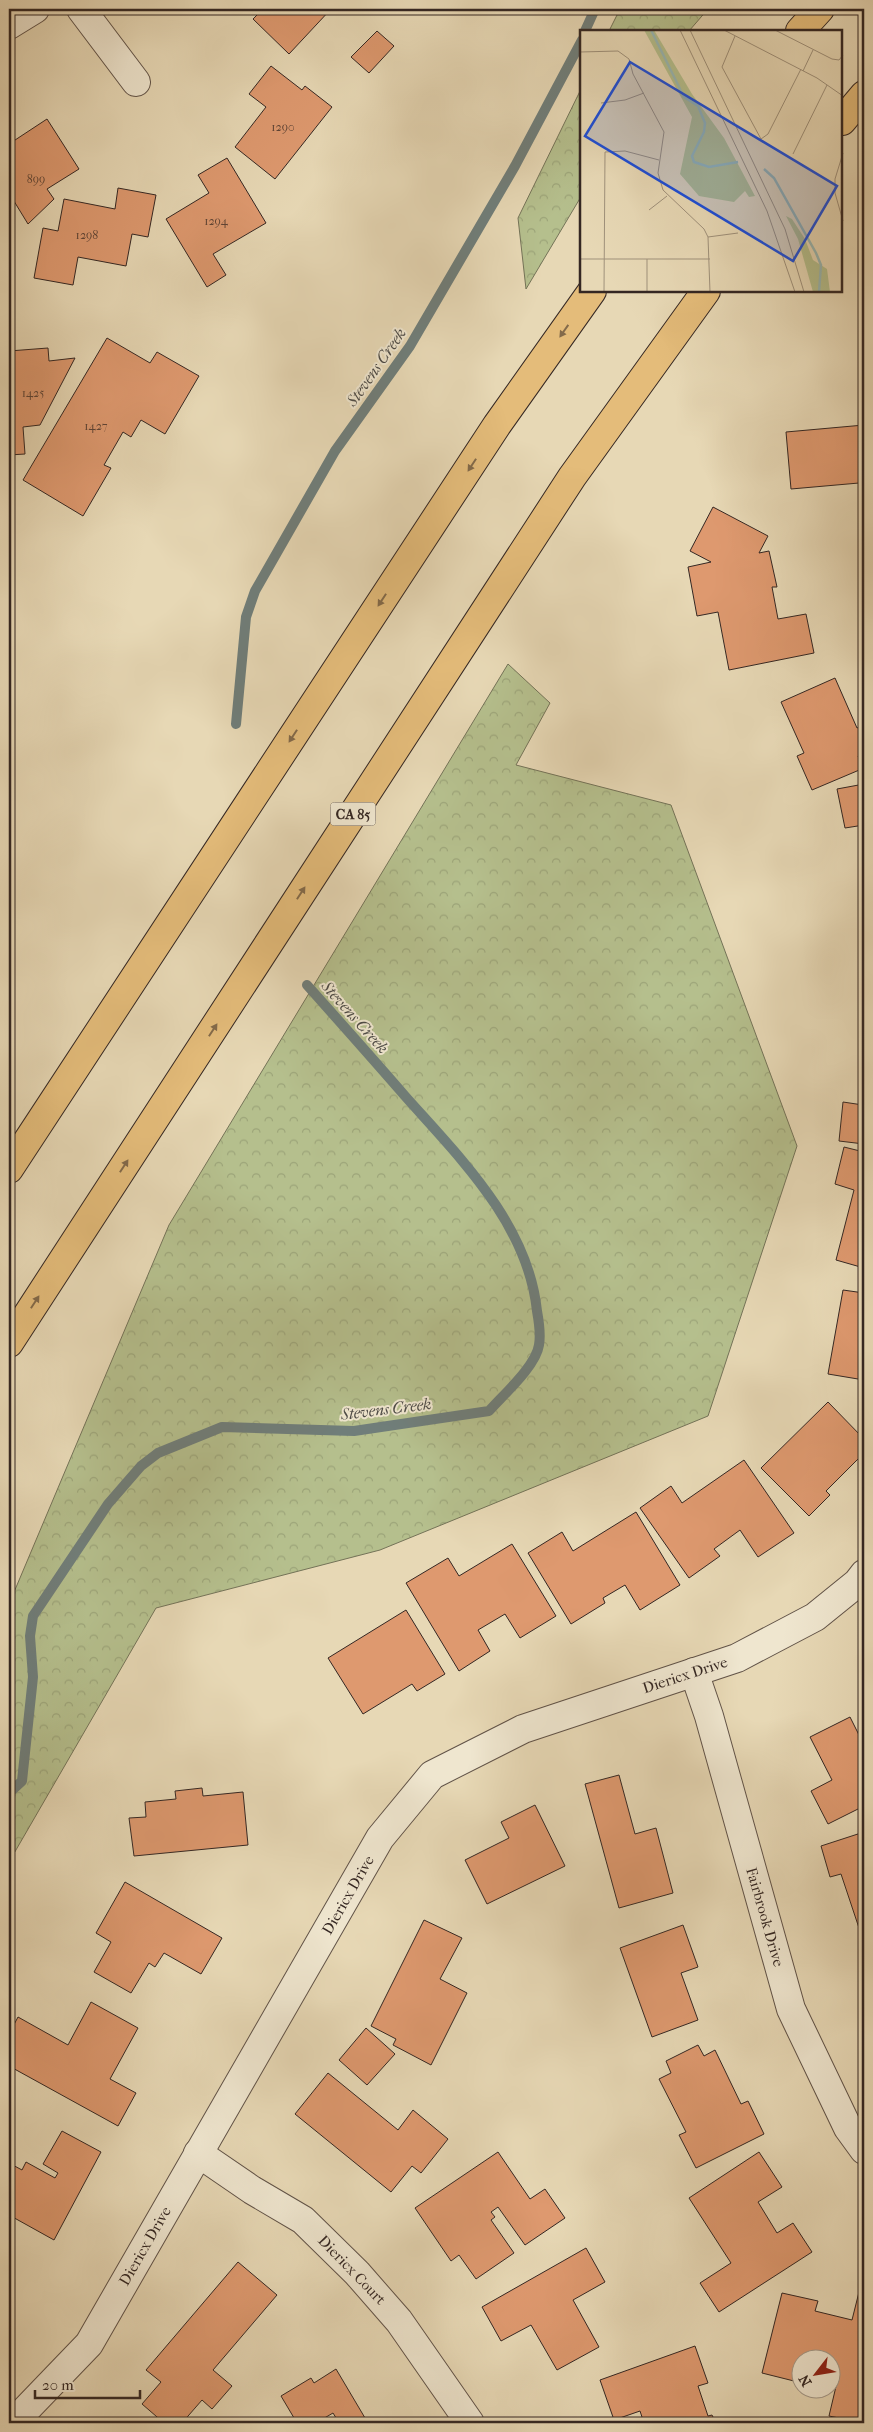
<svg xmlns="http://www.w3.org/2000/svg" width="873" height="2432" font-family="'IM FELL French Canon',serif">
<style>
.forest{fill:url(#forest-crowns);stroke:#747358}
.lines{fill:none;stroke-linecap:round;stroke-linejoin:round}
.stream{stroke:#707e7a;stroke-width:10}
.building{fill:#de996f;stroke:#342723}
.minor-casing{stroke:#615348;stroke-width:30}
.highway-casing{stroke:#342723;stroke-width:30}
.minor{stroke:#efe6cf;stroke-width:28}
.highway{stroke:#e4bc7a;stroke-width:28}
.oneway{fill:#836a4a}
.labels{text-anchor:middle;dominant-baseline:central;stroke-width:4;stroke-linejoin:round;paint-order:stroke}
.number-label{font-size:12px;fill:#5e4436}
.shield{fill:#efe6cf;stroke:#6c6057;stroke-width:1}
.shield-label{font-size:14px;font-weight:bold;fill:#342723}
.street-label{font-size:15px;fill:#342723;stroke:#efe6cf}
.water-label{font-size:16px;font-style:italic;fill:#4d4b47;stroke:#efe6cf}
.inset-river{fill:none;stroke:#98b8b4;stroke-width:2.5}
.inset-road{fill:none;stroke:#9f917b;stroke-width:1}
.view{fill:#1d4ed8;fill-opacity:0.15;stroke:#1d4ed8;stroke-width:2.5}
.inset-edge{fill:none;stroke:#342723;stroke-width:2.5}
</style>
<defs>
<pattern id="forest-crowns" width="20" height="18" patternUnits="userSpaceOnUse" patternTransform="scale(1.25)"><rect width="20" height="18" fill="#b5bf8d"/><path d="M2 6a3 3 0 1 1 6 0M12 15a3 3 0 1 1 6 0" fill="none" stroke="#9ca479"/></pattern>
</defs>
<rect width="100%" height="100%" fill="#e7d8b5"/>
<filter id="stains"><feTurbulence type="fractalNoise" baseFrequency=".004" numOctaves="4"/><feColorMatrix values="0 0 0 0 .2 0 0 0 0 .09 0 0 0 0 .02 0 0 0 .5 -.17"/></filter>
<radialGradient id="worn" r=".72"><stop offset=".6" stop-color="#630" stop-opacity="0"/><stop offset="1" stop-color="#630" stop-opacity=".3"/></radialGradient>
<!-- forest -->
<g class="forest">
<polygon points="620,9 708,9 689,31 609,31"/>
<polygon points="582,87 582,195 526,289 518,218"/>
<polygon points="508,664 550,703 516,765 671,805 797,1146 708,1416 380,1550 156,1608 9,1862 9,1604 169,1225"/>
</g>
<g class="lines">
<!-- stream -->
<g class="stream">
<polyline points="585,31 595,9"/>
<polyline points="236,724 246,617 255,591 335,451 410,346 515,166 582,40"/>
<path d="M9 1793 22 1781 33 1677 30 1636 33 1616 108 1504 141 1466 158 1453 222 1427 354 1431 489 1411C503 1395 536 1366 539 1345 541 1334 539 1322 537 1311 528 1224 460 1158 405 1096 373 1059 340 1022 307 985"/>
</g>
</g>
<!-- building -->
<g class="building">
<polygon points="263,9 331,9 289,54 253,19"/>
<polygon points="377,31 394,46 369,73 351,57"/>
<polygon points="271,66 302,90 305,86 332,107 275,179 235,147 266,107 249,94"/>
<polygon points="47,119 79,169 47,189 54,199 28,224 9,193 9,144"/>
<polygon points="227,158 266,223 213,254 226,275 207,287 166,219 209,193 198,175"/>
<polygon points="118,188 156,195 148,237 132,234 126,266 78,257 73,285 34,278 43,228 58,231 64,199 115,209"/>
<polygon points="107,338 150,363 157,352 199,376 165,434 141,420 131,437 123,432 104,465 111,468 83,516 23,480"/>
<polygon points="48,348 49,361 75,358 40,425 23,427 25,454 9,455 9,351"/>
<polygon points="864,425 864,509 862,509 859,483 791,489 786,432"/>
<polygon points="713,507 768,536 759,553 769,551 777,587 772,587 778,619 806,614 814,653 729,670 718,612 697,616 688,567 711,562 690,551"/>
<polygon points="835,678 857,728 864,725 864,753 858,756 864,768 812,790 797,756 804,753 781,702"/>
<polygon points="864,784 864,825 845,828 837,789"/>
<polygon points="864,1092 864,1144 839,1141 843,1102 863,1105"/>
<polygon points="844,1147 864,1152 864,1268 836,1260 854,1190 835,1184"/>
<polygon points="843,1290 864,1293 864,1380 828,1374"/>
<polygon points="828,1402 864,1439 864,1453 826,1491 830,1495 809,1516 761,1468"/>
<polygon points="744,1460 794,1533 758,1557 740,1530 714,1549 720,1556 689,1578 640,1508 671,1486 682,1503"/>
<polygon points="636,1512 680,1585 640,1610 625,1585 603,1598 605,1603 571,1624 528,1553 562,1532 573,1551"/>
<polygon points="512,1544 556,1616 520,1638 505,1614 478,1630 490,1651 459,1671 406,1583 448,1558 459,1576"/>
<polygon points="406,1610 445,1674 417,1691 412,1684 363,1714 328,1658"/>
<polygon points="850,1717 864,1745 864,1806 828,1824 811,1791 832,1780 810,1737"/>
<polygon points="619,1775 635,1834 656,1828 673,1893 619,1908 585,1784"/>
<polygon points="202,1788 203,1796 243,1792 248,1845 134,1856 129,1818 146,1817 145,1802 176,1799 175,1791"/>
<polygon points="535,1805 565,1866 487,1904 465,1860 509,1838 501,1822"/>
<polygon points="864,1832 864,1930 860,1931 841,1874 830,1877 821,1846"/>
<polygon points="125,1882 222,1938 201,1974 164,1953 155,1967 149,1963 131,1993 94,1972 111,1942 96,1933"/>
<polygon points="424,1920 462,1938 440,1979 467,1993 431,2065 393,2045 396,2039 371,2026"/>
<polygon points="683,1925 698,1967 681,1973 698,2020 652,2037 620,1948"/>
<polygon points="91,2002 138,2028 110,2079 136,2093 118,2126 9,2066 9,2034 18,2017 68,2045"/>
<polygon points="366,2028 395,2054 367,2085 339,2060"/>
<polygon points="698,2045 704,2056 715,2050 741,2104 748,2101 764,2134 696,2168 679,2135 686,2132 659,2079 671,2073 666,2061"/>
<polygon points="328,2073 398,2130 413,2110 448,2139 421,2173 412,2166 391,2192 295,2114"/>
<polygon points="62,2131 101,2152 54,2240 9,2215 9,2163 22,2170 26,2162 55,2178 58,2173 43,2164"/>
<polygon points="498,2152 530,2199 545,2189 565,2218 525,2245 498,2207 491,2212 495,2217 491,2220 514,2253 476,2279 459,2255 451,2261 415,2208"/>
<polygon points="759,2152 782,2187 758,2202 777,2233 793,2223 812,2252 719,2312 700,2283 731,2263 689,2198"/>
<polygon points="586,2248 605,2282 573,2300 599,2347 557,2370 531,2325 501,2341 482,2307"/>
<polygon points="238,2262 277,2295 213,2370 232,2386 212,2409 202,2400 182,2423 164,2423 142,2404 161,2382 146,2370"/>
<polygon points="859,2292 864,2293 864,2423 829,2416 838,2378 830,2376 830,2360 800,2360 798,2382 762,2373 782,2293 818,2301 815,2311 852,2320"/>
<polygon points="695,2346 708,2383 698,2386 708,2416 712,2415 716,2423 644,2423 640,2411 614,2420 600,2380"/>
<polygon points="336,2369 368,2423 335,2423 338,2421 333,2413 321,2420 323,2423 297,2423 281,2396 311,2378 314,2383"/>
</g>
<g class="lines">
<defs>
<g id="minor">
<polyline points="81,9 136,82"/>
<polyline points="9,25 35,9"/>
<polyline points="694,1672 709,1716 791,2009 848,2128 864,2150"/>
<polyline points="198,2153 252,2190 303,2220 357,2273 399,2321 470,2423"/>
<polyline points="13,2423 89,2344 380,1838 432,1775 523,1729 737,1658 815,1617 857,1583 864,1574"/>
</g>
<g id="highway">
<polyline points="800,31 820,9"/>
<polyline points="842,121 864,95"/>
<polyline points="9,1169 497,425 592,291"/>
<polyline points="9,1343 572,477 706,291"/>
</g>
</defs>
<!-- minor casing -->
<use href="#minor" class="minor-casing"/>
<!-- highway casing -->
<use href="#highway" class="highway-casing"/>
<!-- minor -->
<use href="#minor" class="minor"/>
<!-- highway -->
<use href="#highway" class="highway"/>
</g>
<!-- one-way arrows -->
<defs><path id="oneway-solid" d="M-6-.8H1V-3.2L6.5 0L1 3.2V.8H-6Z" transform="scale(1.25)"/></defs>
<g class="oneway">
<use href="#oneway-solid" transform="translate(564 331) rotate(125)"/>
<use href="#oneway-solid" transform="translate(472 465) rotate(123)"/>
<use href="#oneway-solid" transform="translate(382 600) rotate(123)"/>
<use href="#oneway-solid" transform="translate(293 736) rotate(123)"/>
<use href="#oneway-solid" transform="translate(301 893) rotate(-57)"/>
<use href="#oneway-solid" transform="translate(213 1030) rotate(-57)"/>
<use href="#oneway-solid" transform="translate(124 1166) rotate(-57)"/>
<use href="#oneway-solid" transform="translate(35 1302) rotate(-57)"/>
</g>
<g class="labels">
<!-- number labels -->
<g class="number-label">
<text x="283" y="127">1290</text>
<text x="36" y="179">899</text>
<text x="216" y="221">1294</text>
<text x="87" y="235">1298</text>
<text x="33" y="393">1425</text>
<text x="96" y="426">1427</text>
</g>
<!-- shield labels -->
<rect class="shield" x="330.5" y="802.5" width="45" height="23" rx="4"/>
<g class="shield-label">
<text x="353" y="814">CA 85</text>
</g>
<!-- street labels -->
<g class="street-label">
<text transform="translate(685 1675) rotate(-18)">Diericx Drive</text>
<text transform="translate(348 1895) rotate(-60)">Diericx Drive</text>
<text transform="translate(765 1917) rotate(74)">Fairbrook Drive</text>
<text transform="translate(145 2246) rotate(-60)">Diericx Drive</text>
<text transform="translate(352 2270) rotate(46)">Diericx Court</text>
</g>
<!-- water labels -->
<g class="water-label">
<text transform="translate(376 367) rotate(-55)">Stevens Creek</text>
<text transform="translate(355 1017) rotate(48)">Stevens Creek</text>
<text transform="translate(386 1409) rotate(-7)">Stevens Creek</text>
</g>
</g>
<!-- overview -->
<g transform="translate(580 30)">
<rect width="262" height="262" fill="#e7d8b5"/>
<path d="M64 0H74L112 64 144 108 175 166 169 167 165 161 154 172 119 166 100 144 112 87ZM206 186 212 189 225 209 233 230 247 239 250 262H233L218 209Z" fill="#b5bf8d"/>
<path class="inset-river" d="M71 0 104 67 118 76 125 93 124 102 112 126 114 132 129 137 158 132M184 139 194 148 236 223 241 235 239 262"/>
<path class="inset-road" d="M100 0 187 181 215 262M110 0 205 199 224 262M144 0 237 48 263 66M195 0 252 29 259 30 263 25M155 6 142 37 181 109 188 104 221 39M0 22 38 21 49 29 53 44 84 102 78 143 83 160 124 199 128 207 130 262M223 41 233 20M21 73 45 70 64 63M263 123 255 149V163L263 191M213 124 247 55M69 180 87 166M128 207 158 203M0 229H130M24 262 25 122 45 121 79 130M67 262V229"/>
<path class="view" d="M50 32 257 156 213 231 5 106Z"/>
<rect width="262" height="262" class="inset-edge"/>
</g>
<!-- margin -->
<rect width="873" height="2432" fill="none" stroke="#e7d8b5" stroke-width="30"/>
<rect x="10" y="10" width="853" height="2412" fill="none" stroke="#342723" stroke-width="2.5"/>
<rect x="15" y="15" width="843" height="2402" fill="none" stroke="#342723"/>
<!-- north arrow -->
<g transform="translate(816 2374) rotate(239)"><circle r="24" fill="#efe6cf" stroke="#a49a8a"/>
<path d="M0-4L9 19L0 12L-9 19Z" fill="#8f2418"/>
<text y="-8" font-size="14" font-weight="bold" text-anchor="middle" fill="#342723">N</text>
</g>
<!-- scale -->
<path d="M35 2390v8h105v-8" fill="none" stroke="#342723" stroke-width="2.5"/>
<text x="42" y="2390" font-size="15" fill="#342723" stroke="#efe6cf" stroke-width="4" paint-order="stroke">20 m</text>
<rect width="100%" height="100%" filter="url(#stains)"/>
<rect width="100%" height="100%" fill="url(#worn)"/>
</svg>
